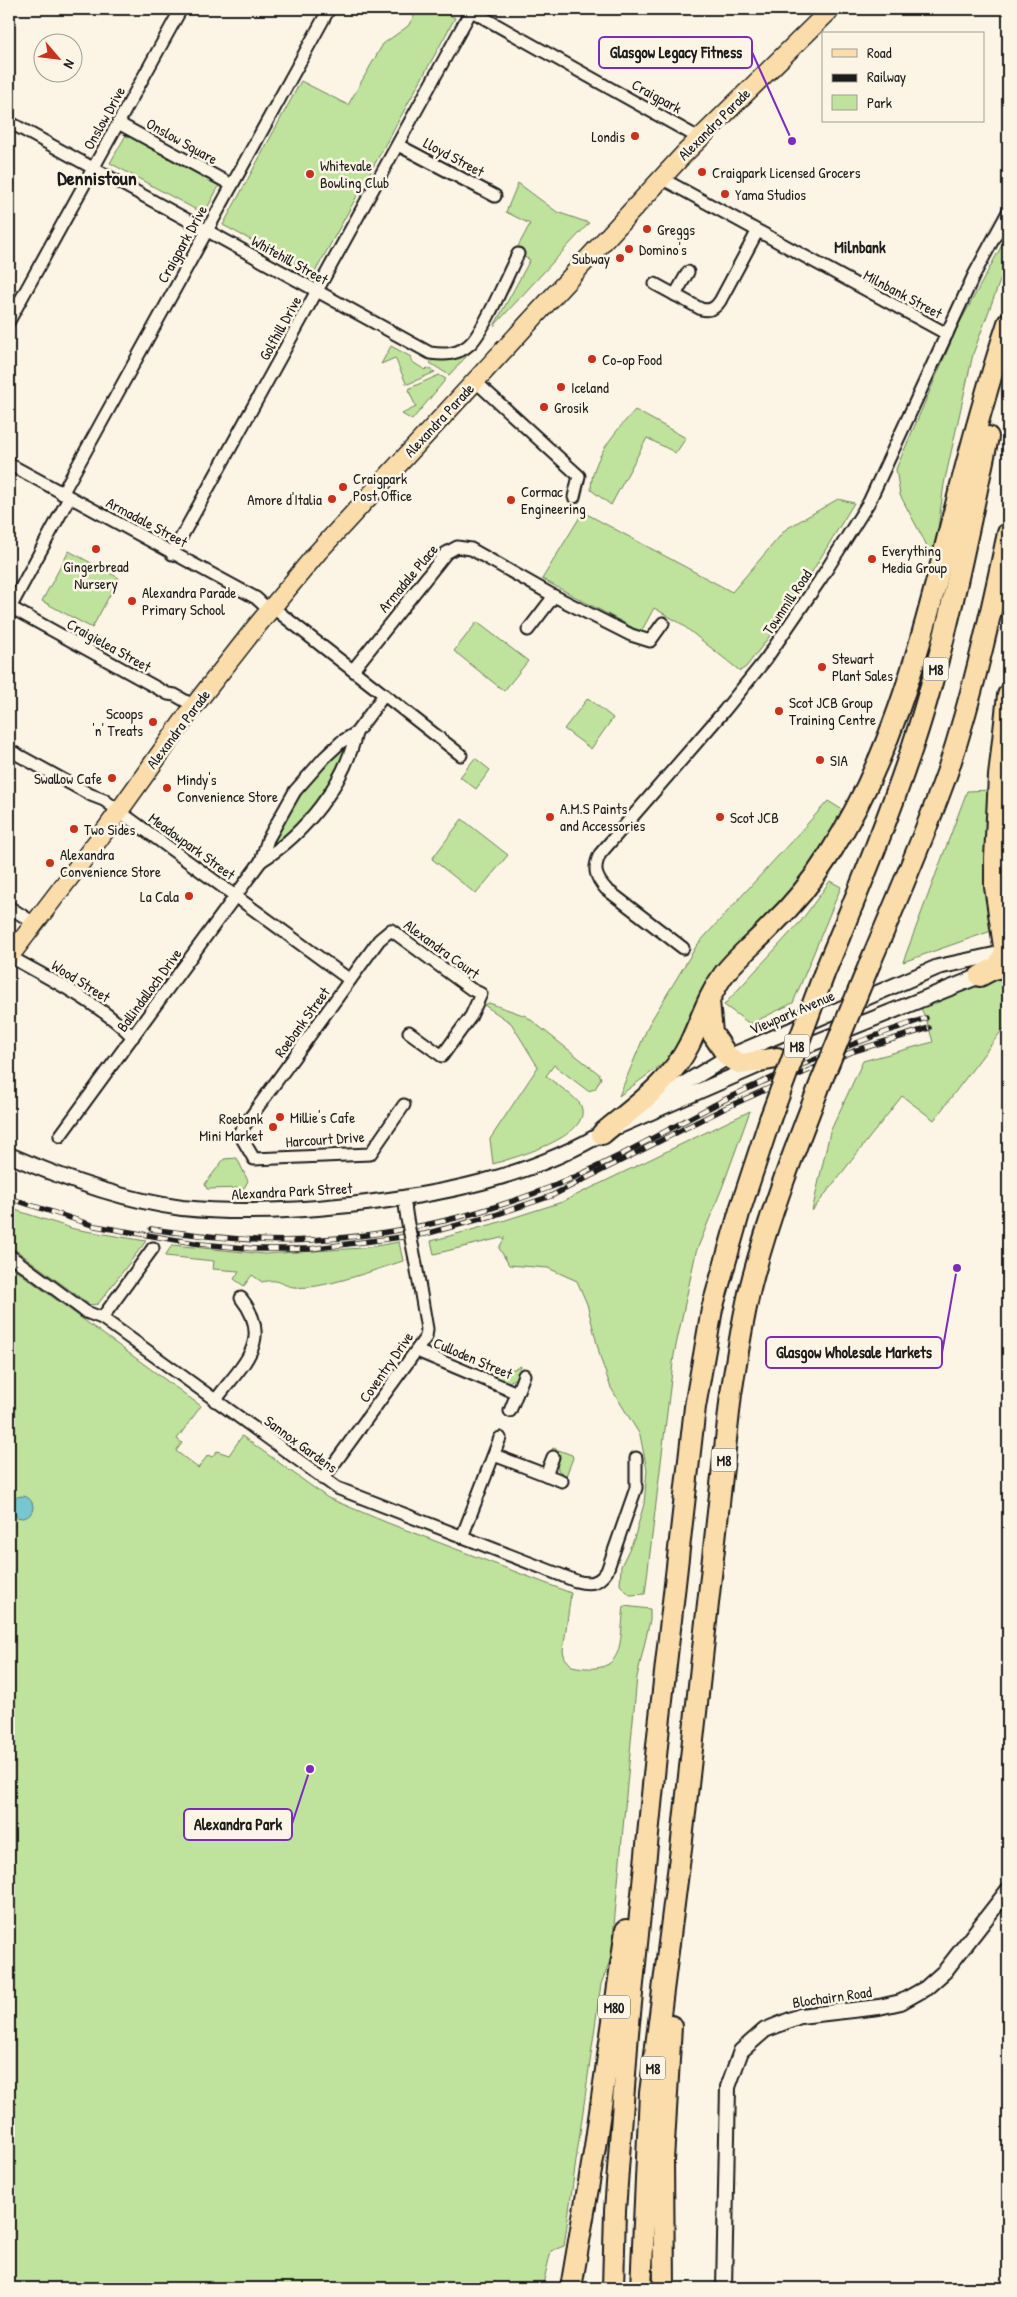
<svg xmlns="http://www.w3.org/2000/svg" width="1017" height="2297" font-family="'Patrick Hand',sans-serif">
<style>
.green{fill:#bfe29c;stroke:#6e7f5c}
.water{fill:#77c7d1;stroke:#538389}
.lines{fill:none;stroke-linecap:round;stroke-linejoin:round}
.minor-casing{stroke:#1c1c1c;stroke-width:15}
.tertiary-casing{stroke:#1c1c1c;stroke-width:18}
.primary-casing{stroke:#1c1c1c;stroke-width:21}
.motorway-casing{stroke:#1c1c1c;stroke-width:24}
.minor{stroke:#fcf5e5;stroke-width:11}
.tertiary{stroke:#fcf5e5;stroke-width:14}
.primary{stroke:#faddab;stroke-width:18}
.motorway{stroke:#faddab;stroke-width:20}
.rail-casing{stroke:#1c1c1c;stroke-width:5.5}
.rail{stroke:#fcf5e5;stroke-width:4;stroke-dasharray:11;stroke-linecap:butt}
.minor-bridge-casing{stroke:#1c1c1c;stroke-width:15;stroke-linecap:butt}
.motorway-bridge-casing{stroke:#1c1c1c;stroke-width:24;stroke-linecap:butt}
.minor-bridge{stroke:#fcf5e5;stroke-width:11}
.motorway-bridge{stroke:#faddab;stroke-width:20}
.poi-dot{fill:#c8321e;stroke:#fcf5e5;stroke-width:2}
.labels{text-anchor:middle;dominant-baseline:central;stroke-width:5;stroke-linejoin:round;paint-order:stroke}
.shield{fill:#fcf5e5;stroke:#5f5d58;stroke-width:1}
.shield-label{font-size:14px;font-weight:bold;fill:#1c1c1c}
.street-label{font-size:15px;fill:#1c1c1c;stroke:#fcf5e5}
.poi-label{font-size:15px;fill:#1c1c1c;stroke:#fcf5e5;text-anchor:start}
.neighbourhood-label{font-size:16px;font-weight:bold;fill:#1c1c1c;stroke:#fcf5e5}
.district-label{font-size:20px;font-weight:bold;fill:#1c1c1c;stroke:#fcf5e5}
.leader{fill:none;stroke:#7b2cbf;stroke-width:2}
.callout-dot{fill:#7b2cbf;stroke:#fcf5e5;stroke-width:2}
.callout{fill:#fcf5e5;stroke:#7b2cbf;stroke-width:2}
.callout-label{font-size:16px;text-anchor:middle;font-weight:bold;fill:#1c1c1c}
</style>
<rect width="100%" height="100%" fill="#fcf5e5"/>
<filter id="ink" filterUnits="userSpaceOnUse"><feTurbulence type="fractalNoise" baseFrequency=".02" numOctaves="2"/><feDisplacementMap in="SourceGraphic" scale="10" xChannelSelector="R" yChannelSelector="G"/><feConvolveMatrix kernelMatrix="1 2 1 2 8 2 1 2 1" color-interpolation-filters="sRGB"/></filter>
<g filter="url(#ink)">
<!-- green -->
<g class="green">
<polygon points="418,9 439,9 455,18 314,274 223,225 301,81 348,105 383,44 408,26"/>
<polygon points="126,135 219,186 204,214 110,163"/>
<polygon points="518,183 557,212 589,223 494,326 530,260 515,252 530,224 506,212"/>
<polygon points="1008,234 1008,259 973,354 944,484 934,559 900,495 896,469 957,328"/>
<polygon points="479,340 480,342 449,375 430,363 434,358"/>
<polygon points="391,346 411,357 411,361 425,370 427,368 435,372 408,384 406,383 395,358 381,364"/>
<polygon points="439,375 446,379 412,420 402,414 416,407 409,391 410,388"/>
<path d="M635 410 686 438 676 453 647 438 611 505 591 490C591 459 615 432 635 410Z"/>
<polygon points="838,499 854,503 785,616 746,667 740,671 680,623 654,608 641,632 542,579 583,512 732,592 786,529"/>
<polygon points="69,551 119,578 92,628 42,601"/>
<polygon points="477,622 528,661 504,691 454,651"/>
<polygon points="588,698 613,718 591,749 564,729"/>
<path d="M344 746 346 750C334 775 299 836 273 845L272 842C292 806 313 774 344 746Z"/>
<polygon points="475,758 490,770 476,789 460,777"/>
<polygon points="992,790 994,930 903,962 967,791"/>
<polygon points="828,801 846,812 815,860 785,897 717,968 668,1060 619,1096 649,1024 697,945"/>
<polygon points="462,819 508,855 476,894 432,859"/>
<polygon points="830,881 841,887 793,1003 750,1024 724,1005 801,921"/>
<polygon points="1008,973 1008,1030 1003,1029 934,1120 902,1096 812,1211 830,1132 863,1061 933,1042 926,1018 920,1007"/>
<path d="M489 1003 526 1016 599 1074 601 1078 595 1089 588 1091 554 1065 546 1076C553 1082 578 1098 581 1106 593 1137 512 1158 493 1164L490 1139 538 1067 511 1023 484 1005Z"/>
<polygon points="750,1111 722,1188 696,1252 674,1355 645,1594 630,1595 620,1585 621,1566 634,1539 644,1504 647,1470 640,1435 611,1388 601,1360 587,1304 577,1281 548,1268 509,1265 499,1248 505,1237 434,1254 431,1241 493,1224 562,1202"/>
<polygon points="237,1158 248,1181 244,1188 207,1189 205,1184 224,1159"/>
<polygon points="9,1208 74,1229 146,1241 98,1304 90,1305 9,1245"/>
<path d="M399 1242 403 1261C377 1269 319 1291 294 1287 279 1285 282 1278 262 1282L252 1275 244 1286 234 1279 239 1271 213 1269 214 1261 165 1256 172 1245 264 1254 363 1248Z"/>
<path d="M9 1265 201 1406 177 1439 182 1443 176 1451 198 1468 208 1455 212 1457 217 1451 229 1455 242 1436 328 1498 388 1523 571 1593 563 1651 565 1658 572 1666C626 1677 619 1645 624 1606L650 1609V1620L637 1677 611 1958 601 1984 564 2246 551 2251 542 2288H9Z"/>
<polygon points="490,1366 506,1372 521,1366 516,1378 509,1382 487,1374"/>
<polygon points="553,1448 572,1455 573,1458 566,1476 558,1470 557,1463 559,1458 548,1454"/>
</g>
<!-- water -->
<circle class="water" cx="22" cy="1507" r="11"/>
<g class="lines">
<defs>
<g id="minor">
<polyline points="468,9 699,138"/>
<path d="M9 122 430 353C445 355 458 355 470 344 484 332 508 273 518 254"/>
<polyline points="118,123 232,185"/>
<polyline points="398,145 495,196"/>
<polyline points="661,178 947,334"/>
<path d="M655 284 701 309C709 311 715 309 720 301L757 232"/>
<polyline points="675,295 688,272"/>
<polyline points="9,321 181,9"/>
<polyline points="475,381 579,476 574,497"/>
<polyline points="9,464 256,598 269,610"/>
<polyline points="62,494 329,9"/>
<polyline points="172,554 471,11"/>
<polyline points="10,607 168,694 175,695 194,706"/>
<polyline points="272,607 461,755"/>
<polyline points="9,610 69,498"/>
<polyline points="528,630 554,596"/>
<polyline points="353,670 446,553 457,547 471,549 554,596 631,635 650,641 663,623"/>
<polyline points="9,750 91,795 104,800 350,980"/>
<path d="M261 861C305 834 345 783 356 733"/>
<polyline points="9,907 34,923"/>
<path d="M683 948 606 889C595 877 593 868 600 854L724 711 766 659 820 580 869 502 974 275 1008 212"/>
<path d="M9 956C51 980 98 1002 133 1037"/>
<polyline points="404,1105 370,1154 254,1159 239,1133 379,940 391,930 471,989 481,994 471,1016 442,1056 409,1032"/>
<polyline points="60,1136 261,861 268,839 295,791 325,757 341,742 356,733 384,695"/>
<polyline points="404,1198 407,1219"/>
<path d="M9 1255 86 1312 102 1318 337 1488 576 1581C591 1585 599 1583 607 1571L636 1488V1458"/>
<polyline points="102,1318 153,1248"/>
<polyline points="417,1351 517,1393"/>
<path d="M215 1401C241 1365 275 1341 241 1298"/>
<polyline points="510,1411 524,1375"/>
<polyline points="494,1455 562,1481"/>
<polyline points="546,1475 553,1457"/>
<polyline points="323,1479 426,1337 427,1329 415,1259"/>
<polyline points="462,1537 500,1438"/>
</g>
<g id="tertiary">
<polyline points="791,1052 980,976 1008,968"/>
<polyline points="644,1108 728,1057 938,967 1008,952"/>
<polyline points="619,1126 757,1066"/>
<path d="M9 1155C64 1179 122 1200 182 1208 238 1214 293 1211 349 1205 440 1195 529 1178 608 1130"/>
<polyline points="724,2288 728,2087 741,2051 765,2030 800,2016 879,2007 901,2002 926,1988 945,1971 1008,1890"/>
</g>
<polyline id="primary" points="9,957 99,839 194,706 255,628 317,553 684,154 831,9"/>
<g id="motorway">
<path d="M870 963C897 900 924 837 947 773 973 695 991 613 1008 533"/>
<path d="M824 974C855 899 887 823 913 745 946 645 966 541 988 437"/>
<polyline points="980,976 997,967 1005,953 995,887 995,858 999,776 1008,695"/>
<polyline points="709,1001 712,1033 728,1057 741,1064 777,1058"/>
<path d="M602 1134C634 1107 670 1083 689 1045 701 1020 708 996 724 974 737 957 755 943 770 927 792 906 812 882 829 855 888 763 918 657 944 552 963 475 983 398 1008 323"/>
<polyline points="571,2288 595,2147 626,1930"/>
<polyline points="613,2288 615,2211 628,2033 659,1726 695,1407 712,1309 740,1210 770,1119"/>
<path d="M641 2288 650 2093 681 1849 731 1394C737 1358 742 1321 751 1285 769 1215 795 1149 821 1082"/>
<polyline points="664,2288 663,2160 671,2026"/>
</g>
</defs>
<!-- minor casing -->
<use href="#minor" class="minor-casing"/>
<!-- tertiary casing -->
<use href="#tertiary" class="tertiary-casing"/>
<!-- primary casing -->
<use href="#primary" class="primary-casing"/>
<!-- motorway casing -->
<use href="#motorway" class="motorway-casing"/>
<!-- minor -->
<use href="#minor" class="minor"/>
<!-- tertiary -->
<use href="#tertiary" class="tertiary"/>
<!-- primary -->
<use href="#primary" class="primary"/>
<!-- motorway -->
<use href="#motorway" class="motorway"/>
<defs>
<g id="rail">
<polyline points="9,1198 95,1226 200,1244 257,1249 309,1249 425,1234 495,1215 551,1196 725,1108 805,1072 854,1051 929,1028"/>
<path d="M151 1229C204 1236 258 1243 311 1240 392 1236 476 1217 551 1187 609 1164 668 1129 724 1100 790 1068 857 1041 926 1018"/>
</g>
</defs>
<!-- rail casing -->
<use href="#rail" class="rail-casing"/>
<!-- rail -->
<use href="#rail" class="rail"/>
<defs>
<polyline id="minor-bridge" points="407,1219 415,1259"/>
<g id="motorway-bridge">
<polyline points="821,1082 870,963"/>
<polyline points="770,1119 824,974"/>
</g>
</defs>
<!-- minor-bridge casing -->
<use href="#minor-bridge" class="minor-bridge-casing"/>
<!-- motorway-bridge casing -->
<use href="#motorway-bridge" class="motorway-bridge-casing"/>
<!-- minor-bridge -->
<use href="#minor-bridge" class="minor-bridge"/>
<!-- motorway-bridge -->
<use href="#motorway-bridge" class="motorway-bridge"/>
</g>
</g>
<!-- markers -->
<g class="poi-dot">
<circle cx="635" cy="136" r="5"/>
<circle cx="702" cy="172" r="5"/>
<circle cx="310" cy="174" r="5"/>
<circle cx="725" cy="194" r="5"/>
<circle cx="647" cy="229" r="5"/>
<circle cx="629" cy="249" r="5"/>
<circle cx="620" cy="258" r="5"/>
<circle cx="592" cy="359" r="5"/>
<circle cx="561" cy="387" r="5"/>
<circle cx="544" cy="407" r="5"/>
<circle cx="343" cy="487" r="5"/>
<circle cx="332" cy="499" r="5"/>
<circle cx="511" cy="500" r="5"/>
<circle cx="96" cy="549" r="5"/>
<circle cx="872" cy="559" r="5"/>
<circle cx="132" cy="601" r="5"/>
<circle cx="822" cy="667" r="5"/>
<circle cx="779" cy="711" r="5"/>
<circle cx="153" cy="722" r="5"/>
<circle cx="820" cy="760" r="5"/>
<circle cx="112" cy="778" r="5"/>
<circle cx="167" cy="788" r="5"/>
<circle cx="550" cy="817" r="5"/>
<circle cx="720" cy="817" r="5"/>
<circle cx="74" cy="829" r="5"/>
<circle cx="50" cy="863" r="5"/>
<circle cx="189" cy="896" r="5"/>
<circle cx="280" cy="1117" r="5"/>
<circle cx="273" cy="1127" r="5"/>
</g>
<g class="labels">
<!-- shield labels -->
<g class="shield">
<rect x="923.5" y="657.5" width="25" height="23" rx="4"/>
<rect x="784.5" y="1034.5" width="25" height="23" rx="4"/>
<rect x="711.5" y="1448.5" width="25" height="23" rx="4"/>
<rect x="598" y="1995.5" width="32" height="23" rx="4"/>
<rect x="640.5" y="2056.5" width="25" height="23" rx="4"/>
</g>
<g class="shield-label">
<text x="936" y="669">M8</text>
<text x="797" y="1046">M8</text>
<text x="724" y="1460">M8</text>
<text x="614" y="2007">M80</text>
<text x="653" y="2068">M8</text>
</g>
<!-- street labels -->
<g class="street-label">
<text transform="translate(657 96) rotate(29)">Craigpark</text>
<text transform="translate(104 118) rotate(-61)">Onslow Drive</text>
<text transform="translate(714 124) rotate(-45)">Alexandra Parade</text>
<text transform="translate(182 141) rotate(29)">Onslow Square</text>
<text transform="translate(454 157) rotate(28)">Lloyd Street</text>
<text transform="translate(182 244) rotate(-61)">Craigpark Drive</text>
<text transform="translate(290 260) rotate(29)">Whitehill Street</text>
<text transform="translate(903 294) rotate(28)">Milnbank Street</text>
<text transform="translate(280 328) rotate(-61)">Golfhill Drive</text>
<text transform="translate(439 420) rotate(-47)">Alexandra Parade</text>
<text transform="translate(147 522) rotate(28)">Armadale Street</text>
<text transform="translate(408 578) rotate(-50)">Armadale Place</text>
<text transform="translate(787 602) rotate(-56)">Townmill Road</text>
<text transform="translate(109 645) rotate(29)">Craigielea Street</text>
<text transform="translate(178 729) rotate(-53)">Alexandra Parade</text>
<text transform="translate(192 846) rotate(36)">Meadowpark Street</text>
<text transform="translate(442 949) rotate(36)">Alexandra Court</text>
<text transform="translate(81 981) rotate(32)">Wood Street</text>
<text transform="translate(149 990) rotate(-54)">Ballindalloch Drive</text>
<text transform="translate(792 1012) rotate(-23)">Viewpark Avenue</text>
<text transform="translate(302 1022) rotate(-54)">Roebank Street</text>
<text transform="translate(325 1139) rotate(-4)">Harcourt Drive</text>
<text transform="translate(292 1191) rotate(-3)">Alexandra Park Street</text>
<text transform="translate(473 1358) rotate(23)">Culloden Street</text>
<text transform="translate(386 1367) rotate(-55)">Coventry Drive</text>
<text transform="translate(301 1444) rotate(36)">Sannox Gardens</text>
<text transform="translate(832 1997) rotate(-8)">Blochairn Road</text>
</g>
<!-- poi labels -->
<g class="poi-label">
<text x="625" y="136" text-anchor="end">Londis</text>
<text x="320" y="165">Whitevale<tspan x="320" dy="17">Bowling Club</tspan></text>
<text x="712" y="172">Craigpark Licensed Grocers</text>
<text x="735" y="194">Yama Studios</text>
<text x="657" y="229">Greggs</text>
<text x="639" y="249">Domino's</text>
<text x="610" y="258" text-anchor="end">Subway</text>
<text x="602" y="359">Co-op Food</text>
<text x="571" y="387">Iceland</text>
<text x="554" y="407">Grosik</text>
<text x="353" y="478">Craigpark<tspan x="353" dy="17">Post Office</tspan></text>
<text x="521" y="491">Cormac<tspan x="521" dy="17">Engineering</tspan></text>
<text x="322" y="499" text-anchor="end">Amore d'Italia</text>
<text x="882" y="550">Everything<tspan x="882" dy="17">Media Group</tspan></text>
<text x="96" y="566" text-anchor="middle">Gingerbread<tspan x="96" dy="17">Nursery</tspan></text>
<text x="142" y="592">Alexandra Parade<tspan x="142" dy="17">Primary School</tspan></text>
<text x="832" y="658">Stewart<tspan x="832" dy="17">Plant Sales</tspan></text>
<text x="789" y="702">Scot JCB Group<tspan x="789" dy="17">Training Centre</tspan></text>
<text x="143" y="713" text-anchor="end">Scoops<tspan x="143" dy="17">'n' Treats</tspan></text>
<text x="830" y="760">SIA</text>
<text x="102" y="778" text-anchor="end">Swallow Cafe</text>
<text x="177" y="779">Mindy's<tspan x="177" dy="17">Convenience Store</tspan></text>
<text x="560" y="808">A.M.S Paints<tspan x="560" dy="17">and Accessories</tspan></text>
<text x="730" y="817">Scot JCB</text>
<text x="84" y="829">Two Sides</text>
<text x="60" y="854">Alexandra<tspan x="60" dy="17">Convenience Store</tspan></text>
<text x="179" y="896" text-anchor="end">La Cala</text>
<text x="290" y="1117">Millie's Cafe</text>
<text x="263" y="1118" text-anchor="end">Roebank<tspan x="263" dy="17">Mini Market</tspan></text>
</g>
<!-- neighbourhood labels -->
<g class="neighbourhood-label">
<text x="860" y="247">Milnbank</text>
</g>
<!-- district labels -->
<g class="district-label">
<text x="97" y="177">Dennistoun</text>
</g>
</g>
<!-- callouts -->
<path class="leader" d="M792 141L752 52M957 1268L942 1353M310 1769L292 1824"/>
<g class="callout-dot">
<circle cx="792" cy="141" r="5"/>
<circle cx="957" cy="1268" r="5"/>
<circle cx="310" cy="1769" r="5"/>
</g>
<g class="callout">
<rect x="599" y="37" width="153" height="31" rx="5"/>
<rect x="766" y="1337" width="176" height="31" rx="5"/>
<rect x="184" y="1809" width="108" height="31" rx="5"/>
</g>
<g class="callout-label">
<text x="676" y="58">Glasgow Legacy Fitness</text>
<text x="854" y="1358">Glasgow Wholesale Markets</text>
<text x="238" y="1830">Alexandra Park</text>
</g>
<!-- margin -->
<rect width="1017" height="2297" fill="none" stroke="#fcf5e5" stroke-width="30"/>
<rect x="15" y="15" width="987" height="2267" fill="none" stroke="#1c1c1c" stroke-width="2" filter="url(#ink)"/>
<!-- legend -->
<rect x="822" y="32" width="162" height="90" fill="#fcf5e5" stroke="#a29e95"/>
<rect x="832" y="49" width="25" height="8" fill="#faddab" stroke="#a29e95"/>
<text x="867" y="58" font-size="15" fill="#1c1c1c">Road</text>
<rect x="832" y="74" width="25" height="8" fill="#1c1c1c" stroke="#a29e95"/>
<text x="867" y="82" font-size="15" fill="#1c1c1c">Railway</text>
<rect x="832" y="95" width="25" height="15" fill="#bfe29c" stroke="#a29e95"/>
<text x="867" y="108" font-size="15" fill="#1c1c1c">Park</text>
<!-- north arrow -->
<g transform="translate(58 58) rotate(118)"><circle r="24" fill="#fcf5e5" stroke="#a29e95"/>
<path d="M0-4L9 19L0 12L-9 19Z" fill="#c8321e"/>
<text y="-8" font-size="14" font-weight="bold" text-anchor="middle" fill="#1c1c1c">N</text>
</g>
</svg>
